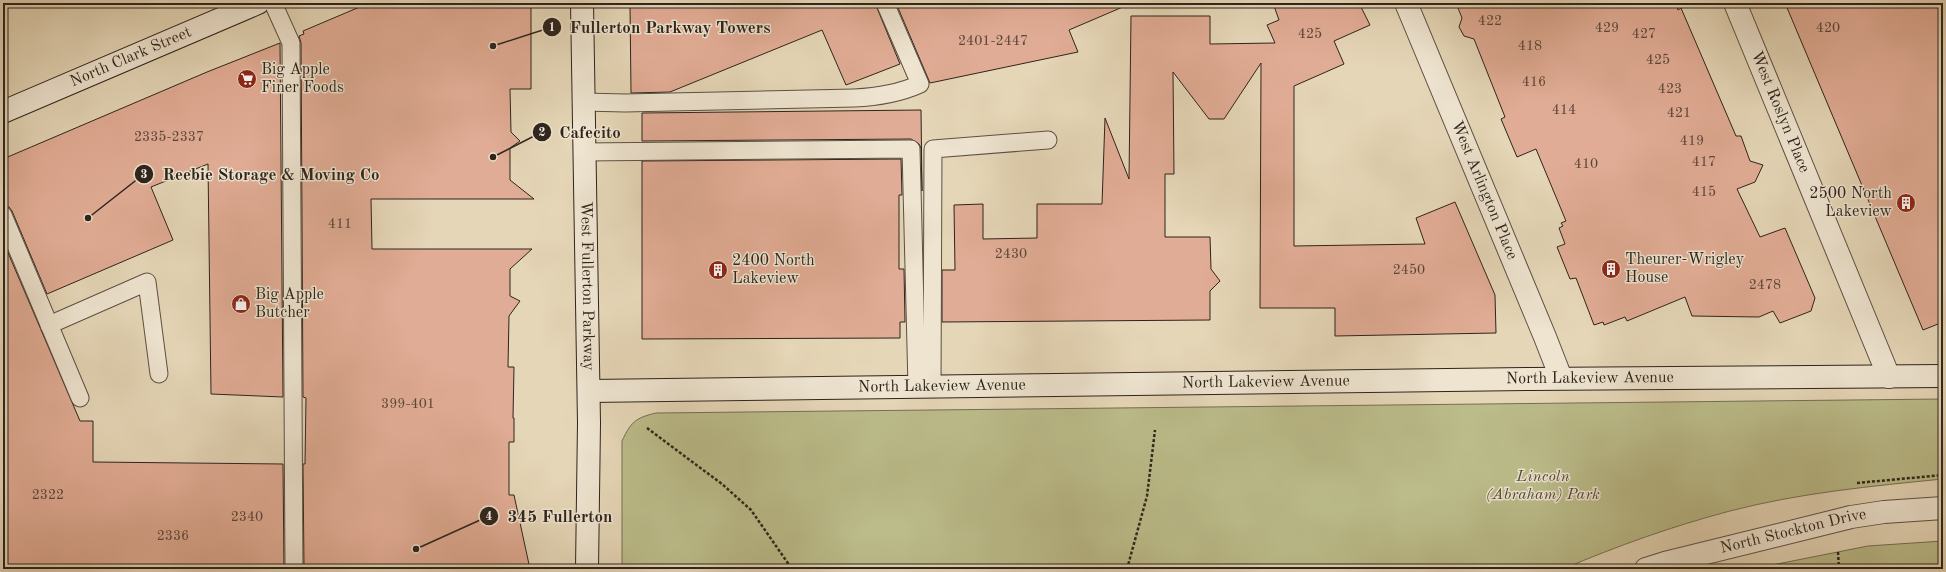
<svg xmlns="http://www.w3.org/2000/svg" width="1946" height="572" font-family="'Old Standard TT',serif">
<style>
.green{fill:#bbbc8a;stroke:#747053}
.building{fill:#e1ac95;stroke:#2e241c}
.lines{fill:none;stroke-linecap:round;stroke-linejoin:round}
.lane-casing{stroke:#5c5043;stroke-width:19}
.street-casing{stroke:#5c5043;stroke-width:24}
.secondary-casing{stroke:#2e241c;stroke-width:24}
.path{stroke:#2e241c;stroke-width:2.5;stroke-dasharray:3 2;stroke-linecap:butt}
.lane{stroke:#eee4d0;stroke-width:17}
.street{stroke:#eee4d0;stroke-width:22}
.secondary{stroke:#eee4d0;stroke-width:22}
.labels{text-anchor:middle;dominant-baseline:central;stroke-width:3;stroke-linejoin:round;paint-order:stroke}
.number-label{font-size:14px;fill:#5b463a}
.street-label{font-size:16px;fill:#2e241c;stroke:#eee4d0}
.poi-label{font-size:16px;fill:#2e241c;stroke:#eee4d0;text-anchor:start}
.park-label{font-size:16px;font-style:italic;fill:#514a38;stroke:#eee4d0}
.leader{fill:none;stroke:#2e241c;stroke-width:1.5}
.callout-dot{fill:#2e241c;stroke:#eee4d0;stroke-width:1.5}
.mark-label{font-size:12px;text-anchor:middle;font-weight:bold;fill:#fff}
.callout-label{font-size:17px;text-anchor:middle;font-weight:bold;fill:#2e241c;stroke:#eee4d0;stroke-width:3;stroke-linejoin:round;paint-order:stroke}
</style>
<rect width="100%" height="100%" fill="#e5d6b7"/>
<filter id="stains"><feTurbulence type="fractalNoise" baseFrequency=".005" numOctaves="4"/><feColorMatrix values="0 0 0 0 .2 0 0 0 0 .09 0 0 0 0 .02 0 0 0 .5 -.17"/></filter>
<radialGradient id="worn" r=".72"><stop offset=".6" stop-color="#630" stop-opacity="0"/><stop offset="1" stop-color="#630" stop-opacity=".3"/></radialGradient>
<!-- green -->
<g class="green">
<path d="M1943 399V479C1872 486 1799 493 1730 511 1673 526 1617 546 1563 569H622V441C631 422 635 418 656 413Z"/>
<polygon points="1943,541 1943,569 1752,569 1868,546"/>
</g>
<!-- building -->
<g class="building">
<polygon points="369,3 531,3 531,89 510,89 511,132 520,141 510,148 510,180 534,199 371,199 372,249 532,249 510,269 510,296 520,301 509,316 508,367 514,367 513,418 514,418 514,442 509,442 509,495 514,495 530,569 304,569 303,464 305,464 306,398 303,397 301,43 299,36 304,34 303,31"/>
<polygon points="690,3 875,3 900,64 846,85 822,30 670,92 631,93 630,5"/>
<polygon points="896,3 1132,3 1069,30 1078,52 930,83"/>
<polygon points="1273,3 1359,3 1370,25 1334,41 1344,64 1294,86 1294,246 1425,244 1416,218 1455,202 1495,295 1496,333 1335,336 1335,308 1260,308 1261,63 1224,119 1209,119 1173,72 1174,174 1165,174 1165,237 1210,237 1211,269 1220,281 1210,291 1210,320 942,322 942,270 955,270 954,205 983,204 983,239 1037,238 1037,204 1102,204 1105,118 1129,179 1131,16 1210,16 1210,44 1275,43 1267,25 1279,20"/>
<polygon points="1456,3 1676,3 1678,10 1681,8 1736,136 1741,136 1750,161 1763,165 1755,182 1737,189 1760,237 1785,228 1815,298 1811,311 1780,323 1773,311 1759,317 1692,316 1685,297 1627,321 1625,317 1604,325 1603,322 1594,325 1576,278 1570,279 1557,247 1565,244 1559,228 1563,226 1561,223 1566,221 1536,149 1517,157 1501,119 1505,117 1474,39 1464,36 1459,27 1462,18"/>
<polygon points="1785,3 1943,3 1943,322 1923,330"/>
<polygon points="280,43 283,397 211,394 208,164 151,187 173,240 47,294 12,211 9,207 3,205 3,159 207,72"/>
<polygon points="921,110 922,191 921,148 919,144 911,139 642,141 642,113"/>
<polygon points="901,159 902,195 899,195 899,269 904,269 905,322 900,322 900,338 642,339 642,161"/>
<polygon points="3,241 80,421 93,421 93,462 283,464 284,569 3,569"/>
</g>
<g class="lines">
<defs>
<g id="lane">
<polyline points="273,3 291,43 294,569"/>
<path d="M583 102 625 103 854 98C877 97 898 94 920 84L885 3"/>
<polyline points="584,152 911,149 917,387"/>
<polyline points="3,215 80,398"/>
<polyline points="49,325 147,282 159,374"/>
<polyline points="932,387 933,149 1048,140"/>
</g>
<g id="street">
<path id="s1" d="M1406 3 1545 337 1561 378"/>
<path id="s2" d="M1735 3 1889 377"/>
<path id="s3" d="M1646 569 1665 563 1851 517 1884 512 1943 508"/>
</g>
<g id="secondary">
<path id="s4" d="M582 3 589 423 587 569"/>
<path id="s5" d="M3 112 258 3"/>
<path id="s6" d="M589 391 1530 379 1943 376"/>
</g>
</defs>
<!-- lane casing -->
<use href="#lane" class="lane-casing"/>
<!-- street casing -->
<use href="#street" class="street-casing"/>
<!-- secondary casing -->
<use href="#secondary" class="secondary-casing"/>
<!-- path -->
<g class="path">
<polyline points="647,428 722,484 751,510 792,569"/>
<polyline points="1857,483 1943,475"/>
<polyline points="1838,552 1839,569"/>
<polyline points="1127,569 1147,496 1155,430"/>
</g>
<!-- lane -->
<use href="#lane" class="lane"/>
<!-- street -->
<use href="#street" class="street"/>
<!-- secondary -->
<use href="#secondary" class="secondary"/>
</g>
<!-- icons -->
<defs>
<symbol id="supermarket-disc" viewBox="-11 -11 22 22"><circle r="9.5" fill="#8f2418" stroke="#eee4d0"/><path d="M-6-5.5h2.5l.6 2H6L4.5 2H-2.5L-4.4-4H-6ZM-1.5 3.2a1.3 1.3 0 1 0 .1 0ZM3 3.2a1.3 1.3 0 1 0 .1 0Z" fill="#fff"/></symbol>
<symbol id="building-disc" viewBox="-11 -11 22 22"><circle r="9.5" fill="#8f2418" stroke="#eee4d0"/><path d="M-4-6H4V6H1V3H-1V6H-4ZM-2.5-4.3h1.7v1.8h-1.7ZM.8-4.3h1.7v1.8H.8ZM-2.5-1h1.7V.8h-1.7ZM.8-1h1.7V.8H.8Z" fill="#fff"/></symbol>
<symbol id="shop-disc" viewBox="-11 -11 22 22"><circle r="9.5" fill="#8f2418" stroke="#eee4d0"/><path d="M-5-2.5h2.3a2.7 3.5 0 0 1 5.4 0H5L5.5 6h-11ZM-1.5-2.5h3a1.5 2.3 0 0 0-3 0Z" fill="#fff"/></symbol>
</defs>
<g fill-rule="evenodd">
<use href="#supermarket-disc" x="236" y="68" width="22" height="22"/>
<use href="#building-disc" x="1895" y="192" width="22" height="22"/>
<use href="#building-disc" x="1600" y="258" width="22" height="22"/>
<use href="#building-disc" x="707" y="259" width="22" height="22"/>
<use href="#shop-disc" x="230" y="293" width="22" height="22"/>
</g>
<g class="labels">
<!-- number labels -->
<g class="number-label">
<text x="1490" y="21">422</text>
<text x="1607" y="28">429</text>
<text x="1828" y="28">420</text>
<text x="1310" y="34">425</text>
<text x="1644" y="34">427</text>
<text x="993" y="41">2401-2447</text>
<text x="1530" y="46">418</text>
<text x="1658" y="60">425</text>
<text x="1534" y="82">416</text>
<text x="1670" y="89">423</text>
<text x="1564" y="110">414</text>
<text x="1679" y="113">421</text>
<text x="169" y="137">2335-2337</text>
<text x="1692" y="141">419</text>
<text x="1704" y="162">417</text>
<text x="1586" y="164">410</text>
<text x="1704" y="192">415</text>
<text x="340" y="224">411</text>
<text x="1011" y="254">2430</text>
<text x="1409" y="270">2450</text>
<text x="1765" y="285">2478</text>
<text x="408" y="404">399-401</text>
<text x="48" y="495">2322</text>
<text x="247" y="517">2340</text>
<text x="173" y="536">2336</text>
</g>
<!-- street labels -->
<g class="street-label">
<text stroke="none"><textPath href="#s5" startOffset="139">North Clark Street</textPath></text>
<text stroke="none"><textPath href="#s2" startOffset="118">West Roslyn Place</textPath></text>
<text stroke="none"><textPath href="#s1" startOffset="203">West Arlington Place</textPath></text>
<text stroke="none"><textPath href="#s4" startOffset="283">West Fullerton Parkway</textPath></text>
<text stroke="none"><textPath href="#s6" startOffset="1001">North Lakeview Avenue</textPath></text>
<text stroke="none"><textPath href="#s6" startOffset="677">North Lakeview Avenue</textPath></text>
<text stroke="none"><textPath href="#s6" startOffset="353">North Lakeview Avenue</textPath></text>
<text stroke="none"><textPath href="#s3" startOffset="152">North Stockton Drive</textPath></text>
</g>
<!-- poi labels -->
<g class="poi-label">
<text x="261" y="70">Big Apple<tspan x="261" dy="18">Finer Foods</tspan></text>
<text x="1892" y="194" text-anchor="end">2500 North<tspan x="1892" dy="18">Lakeview</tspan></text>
<text x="1625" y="260">Theurer-Wrigley<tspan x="1625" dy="18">House</tspan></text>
<text x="732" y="261">2400 North<tspan x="732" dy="18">Lakeview</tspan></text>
<text x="255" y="295">Big Apple<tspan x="255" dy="18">Butcher</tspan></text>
</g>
<!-- park labels -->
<g class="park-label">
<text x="1543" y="477">Lincoln<tspan x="1543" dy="18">(Abraham) Park</tspan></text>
</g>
</g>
<!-- callouts -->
<path class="leader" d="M493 46L552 27M493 157L542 132M88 218L144 174M416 549L489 516"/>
<g class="callout-dot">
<circle cx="493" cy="46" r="4"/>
<circle cx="493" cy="157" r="4"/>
<circle cx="88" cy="218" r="4"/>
<circle cx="416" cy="549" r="4"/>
<circle cx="552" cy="27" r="10"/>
<circle cx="542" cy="132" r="10"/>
<circle cx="144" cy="174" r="10"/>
<circle cx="489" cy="516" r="10"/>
</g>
<g class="mark-label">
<text x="552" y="31">1</text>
<text x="542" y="136">2</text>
<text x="144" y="178">3</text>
<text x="489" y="520">4</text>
</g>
<g class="callout-label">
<text x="670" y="33">Fullerton Parkway Towers</text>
<text x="590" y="138">Cafecito</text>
<text x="271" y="180">Reebie Storage &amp; Moving Co</text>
<text x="560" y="522">345 Fullerton</text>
</g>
<!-- margin -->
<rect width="1946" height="572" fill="none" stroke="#e5d6b7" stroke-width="16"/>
<rect x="4" y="4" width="1938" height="564" fill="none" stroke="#2e241c" stroke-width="2"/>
<rect x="8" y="8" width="1930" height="556" fill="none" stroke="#2e241c"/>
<rect width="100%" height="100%" filter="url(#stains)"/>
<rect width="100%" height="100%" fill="url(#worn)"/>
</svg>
